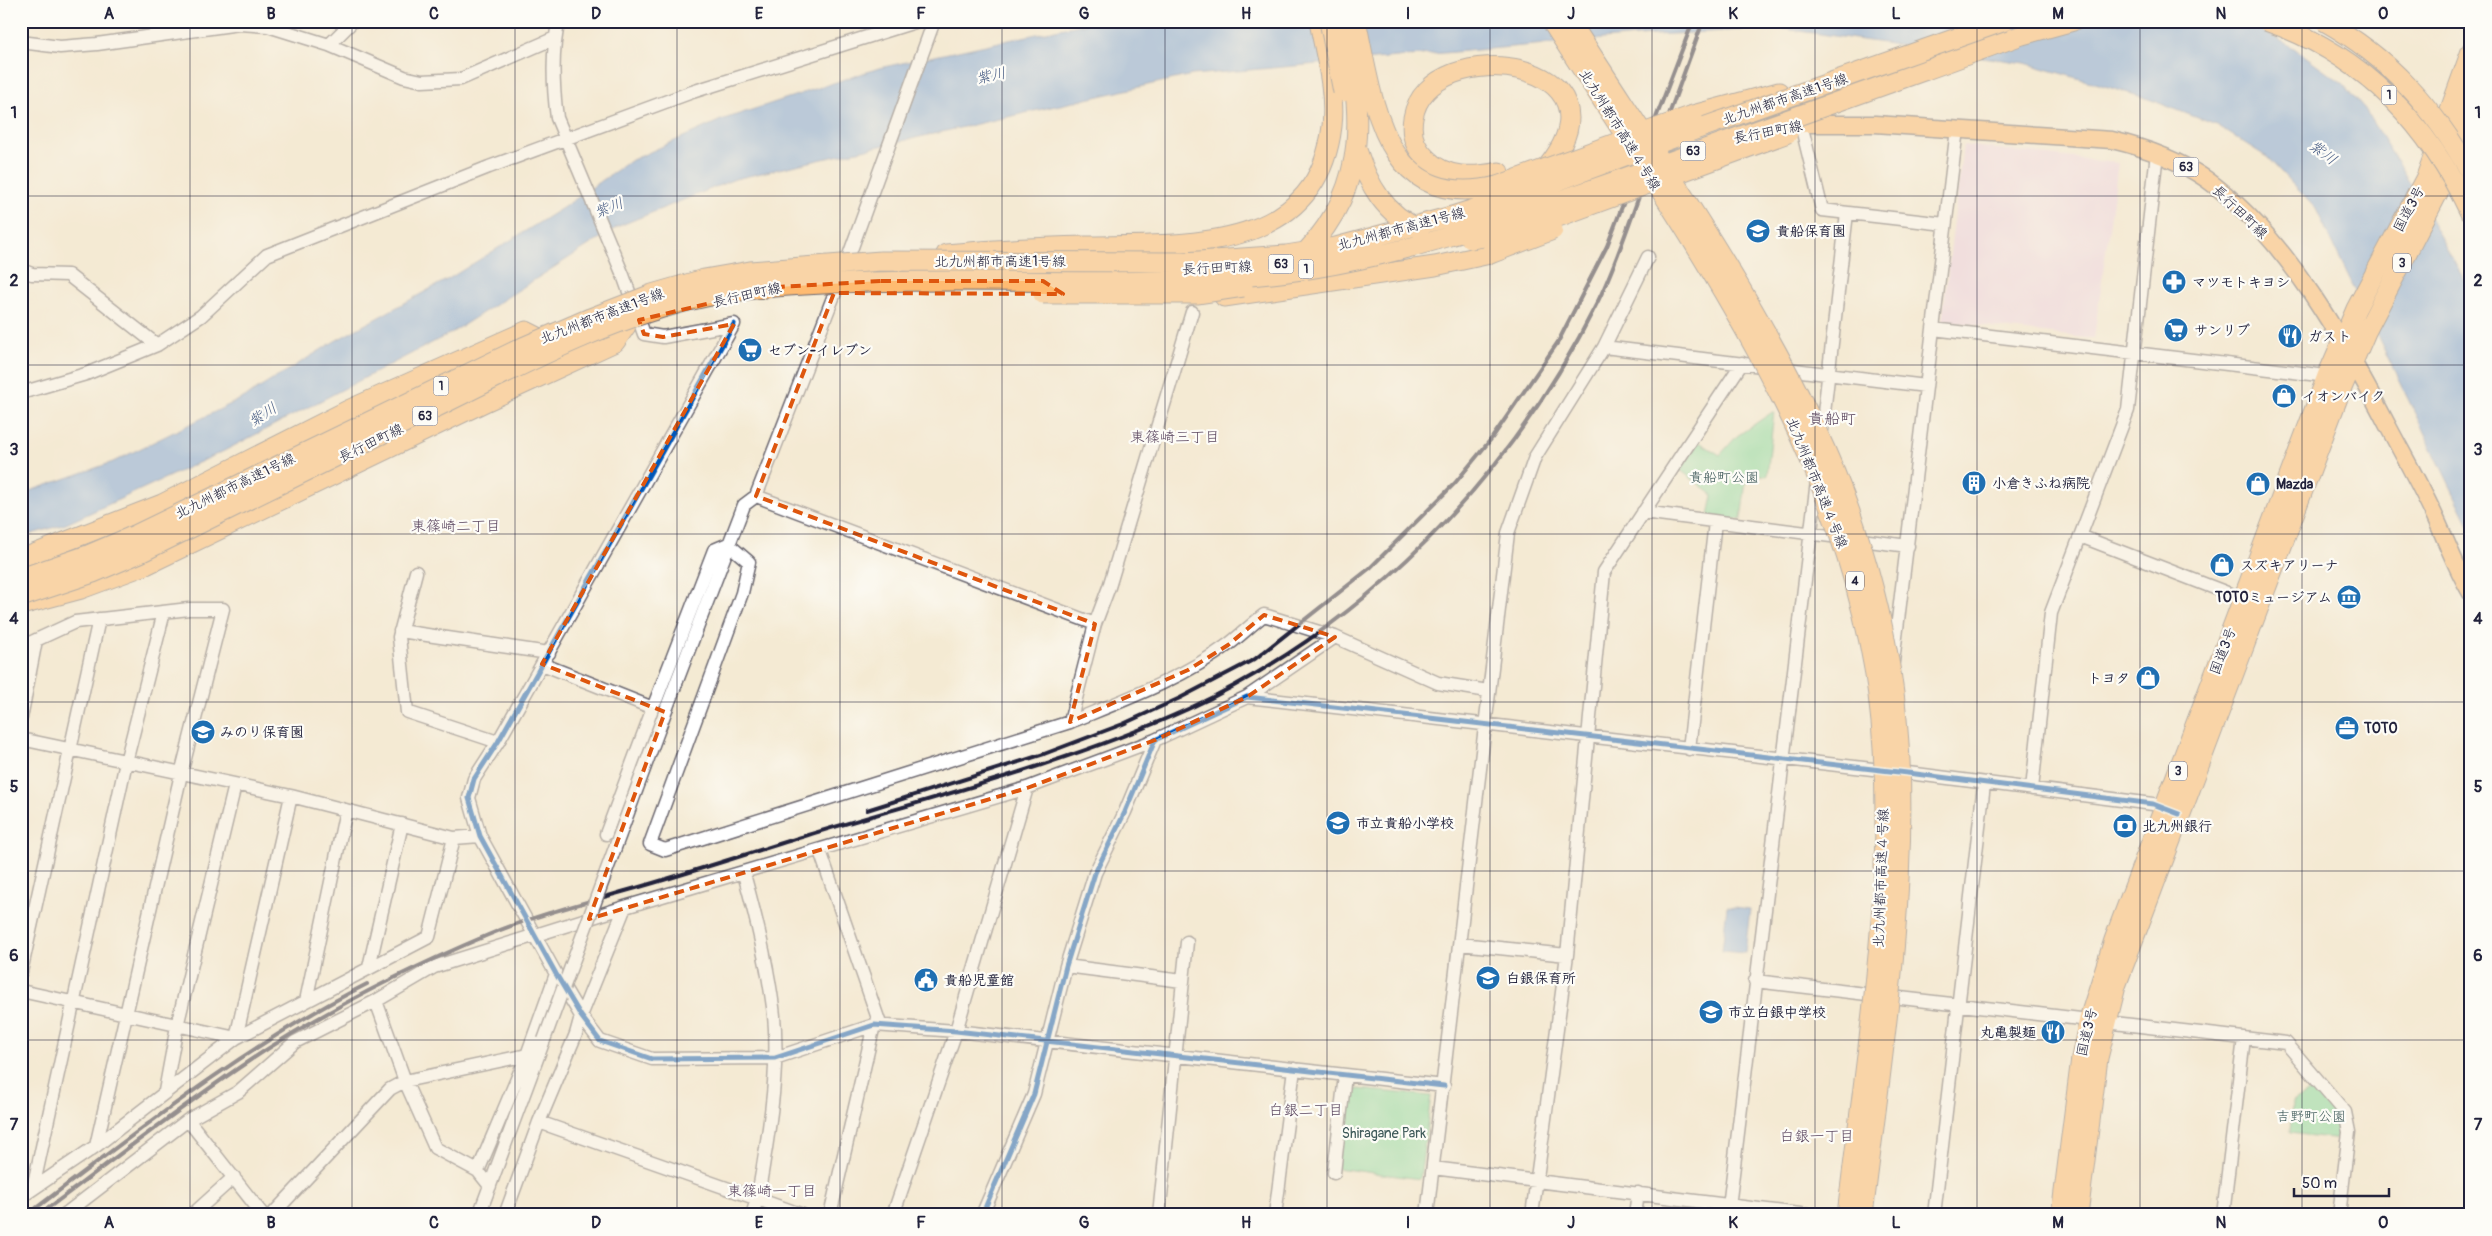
<svg xmlns="http://www.w3.org/2000/svg" width="2492" height="1236" font-family="Pangolin,'Klee One',sans-serif">
  <style>
    .built { fill: #edd1e9 }
    .green { fill: #82dca2; stroke: #527f6e }
    .water { fill: #74a3dd; stroke: #4b628c }
    .lines { fill: none; stroke-linecap: round; stroke-linejoin: round }
    .minor-casing { stroke: #6c6870; stroke-width: 15 }
    .major-casing { stroke: #6c6870; stroke-width: 19 }
    .highway-casing { stroke: #6c6870; stroke-width: 21 }
    .minor { stroke: #fff; stroke-width: 12 }
    .major { stroke: #ffbb71; stroke-width: 16 }
    .highway { stroke: #ffbb71; stroke-width: 19 }
    .rail { stroke: #22223b; stroke-width: 4 }
    .minor-bridge-casing { stroke: #6c6870; stroke-width: 15; stroke-linecap: butt }
    .highway-bridge-casing { stroke: #6c6870; stroke-width: 21; stroke-linecap: butt }
    .minor-bridge { stroke: #fff; stroke-width: 12 }
    .highway-bridge { stroke: #ffbb71; stroke-width: 19 }
    .cycleway-casing { stroke: #fdfcf7; stroke-width: 8 }
    .cycleway { stroke: #0057b8; stroke-width: 5 }
    .marked { fill: none; stroke: #de560e; stroke-width: 4; stroke-dasharray: 10 6; stroke-linejoin: round }
    .grid { fill: none; stroke: #22223b; stroke-width: 1; stroke-opacity: 0.55 }
    .labels { text-anchor: middle; dominant-baseline: central; stroke-width: 4.5; stroke-linejoin: round; paint-order: stroke }
    .shield { fill: #fdfcf7; stroke: #646373; stroke-width: 1 }
    .shield-label { font-size: 12px; font-weight: bold; fill: #22223b }
    .street-label { font-size: 14px; fill: #22223b; stroke: #fdfcf7 }
    .poi-label { font-size: 14px; font-weight: bold; fill: #22223b; stroke: #fdfcf7; text-anchor: start }
    .park-label { font-size: 14px; fill: #3f5a5a; stroke: #fdfcf7 }
    .water-label { font-size: 15px; font-style: italic; fill: #475c84; stroke: #fdfcf7 }
    .neighbourhood-label { font-size: 15px; fill: #604c64; stroke: #fdfcf7 }
    .quarter-label { font-size: 16px; fill: #604c64; stroke: #fdfcf7 }
    .neatline { fill: none; stroke: #22223b; stroke-width: 2 }
    .grid-label { font-size: 16px; text-anchor: middle; font-weight: bold; fill: #22223b }
  </style>
  <rect width="100%" height="100%" fill="#fdfcf7"/>
  <filter id="ink" filterUnits="userSpaceOnUse"><feTurbulence type="fractalNoise" baseFrequency=".02" numOctaves="2"/><feDisplacementMap in="SourceGraphic" scale="10" xChannelSelector="R" yChannelSelector="G"/><feConvolveMatrix kernelMatrix="1 2 1 2 8 2 1 2 1" color-interpolation-filters="sRGB"/></filter>
  <filter id="wash" filterUnits="userSpaceOnUse"><feTurbulence type="fractalNoise" baseFrequency=".0096" numOctaves="4" result="noise"/><feDisplacementMap in="SourceGraphic" scale="20" xChannelSelector="R" yChannelSelector="G"/><feGaussianBlur stdDeviation="1.12" result="paint"/><feColorMatrix in="noise" values="0 0 0 0 0 0 0 0 0 0 0 0 0 0 0 0 0 1.4 0 .05"/><feComposite in="paint" operator="in"/></filter>
  <g filter="url(#wash)">
    <rect width="100%" height="100%" fill="#f4ead3"/>
    <!-- built -->
    <path class="built" d="M1963 145 2118 163 2094 339 1942 321Z"/>
    <!-- green -->
    <path class="green" d="M1774 411 1767 476 1747 473 1741 520 1709 517 1713 495 1679 469 1699 442 1720 455 1737 436Z
      M1347 1088 1431 1096 1420 1179 1336 1168Z
      M2314 1088 2340 1122V1139L2290 1133 2292 1102Z"/>
    <!-- water -->
    <path class="water" d="M1097 21H2244L2294 48 2344 84 2363 107 2404 173 2471 292V529L2316 209 2267 157 2216 125 2146 98 2025 63 1778 28 1637 36 1192 75 735 179 619 226 451 333 224 451 66 524 21 537V494L113 462 245 397 335 341 450 278 564 207 630 161 721 120 879 68Z
      M1727 906 1750 909 1745 953 1722 951Z"/>
  </g>
  <g filter="url(#ink)">
    <g class="lines">
      <defs>
        <path id="minor" d="M559 21C551 51 553 87 557 118L623 275 644 334 663 337 734 324
          M21 42 60 47 97 44 239 24 268 26 329 45 404 77 422 81 461 79 555 38
          M329 45 353 21
          M1801 124 1822 210 1945 224
          M21 270 32 274 68 275 157 345
          M734 324 498 742 474 779 469 798 480 836 556 974 581 1016 600 1041 652 1059 775 1058 874 1025 956 1031 1444 1086
          M1933 329 2327 376
          M1604 347 1926 386
          M21 393 86 374 157 345 201 316 267 255 489 167 692 92 918 21
          M1821 439 1847 213
          M756 496 1095 624 1070 722
          M1643 512 1908 546
          M2080 536 2243 599
          M416 572 399 637 407 712 498 742
          M1095 624 1109 587 1192 312
          M400 631 549 653
          M21 647 75 622 189 609H223L181 774 96 1146
          M1893 662 1957 129
          M542 664 653 708 714 550 728 544 749 562 742 593 650 844 665 850 1070 722C1124 700 1182 679 1229 644 1241 635 1252 624 1264 615L1335 637 1438 683 1488 691
          M1247 697 1335 637
          M667 707 744 505 756 496 843 272 934 21
          M21 718 36 640
          M21 739 291 796 454 838 480 836
          M1689 749 1715 522
          M2032 789 2051 613 2128 410 2157 153
          M606 834 653 708
          M820 851 880 1024
          M744 874C756 917 767 962 773 1007 779 1053 773 1103 766 1148 762 1170 760 1193 752 1215
          M1460 944 1567 955
          M1066 966 1182 981
          M369 967 402 824
          M21 972 99 619
          M1755 981 2286 1043 2345 1112 2349 1132 2339 1215
          M21 991 236 1038
          M306 1001 346 810
          M376 1001 405 1081 435 1148 478 1171 490 1186
          M236 1038 291 796
          M165 1091 177 1026 235 785
          M188 1120 263 1215
          M539 1122 803 1215
          M1433 1168 1808 1215
          M478 1171 527 1055 556 974
          M1334 1173 1345 1075
          M33 1188 126 762 164 612
          M21 1197 96 1146 236 1038 429 937 454 838
          M64 1215 188 1120 238 1092 295 1042 376 1001 434 967 625 907 1027 788 1155 740
          M192 1215 234 1177
          M272 1215 390 1089 405 1081 527 1055
          M479 1215 544 1040
          M505 1215 539 1122 576 1034 581 1016 625 907
          M830 1215 874 1025
          M893 1215 956 1031 1027 788
          M982 1215 1034 1094 1066 966 1095 873 1125 812 1155 740 1247 697 1916 774 2153 804 2170 810
          M1159 1215 1187 942
          M1275 1215 1294 1069
          M1427 1215 1508 533 1535 457 1604 347 1648 257
          M1532 1215 1567 955 1604 572 1742 363
          M1635 1215 1638 1193
          M1728 1215 1817 481
          M1934 1215 1984 784
          M2223 1215 2244 1038"/>
        <path id="major" d="M1780 128 1801 124H1875L2112 140C2146 148 2177 159 2206 179 2287 237 2345 343 2390 430 2406 460 2423 490 2437 521 2448 545 2457 570 2471 593
          M842 272H930
          M987 272 1138 271"/>
        <path id="highway" d="M1926 70 2022 35 2073 21
          M1693 115 1779 92
          M1499 172C1474 177 1446 179 1427 159 1415 148 1410 135 1413 118 1428 30 1643 59 1542 173
          M946 254C993 249 1039 247 1086 246 1184 244 1317 255 1332 126 1336 91 1325 55 1319 21
          M1224 297 1435 266 1490 254
          M21 559 162 504 348 410 526 331 538 337
          M21 605 81 589 146 565 485 402 615 342 626 326
          M2061 1215 2081 1058 2089 1019 2114 940 2327 376 2356 309 2426 177 2471 51
          M2078 1215 2098 1058 2116 986 2339 395 2366 332 2438 193 2471 104"/>
      </defs>
      <!-- minor casing -->
      <use href="#minor" class="minor-casing"/>
      <!-- major casing -->
      <use href="#major" class="major-casing"/>
      <!-- highway casing -->
      <use href="#highway" class="highway-casing"/>
      <!-- minor -->
      <use href="#minor" class="minor"/>
      <!-- major -->
      <use href="#major" class="major"/>
      <!-- highway -->
      <use href="#highway" class="highway"/>
      <!-- rail -->
      <path class="rail" d="M867 810 1044 754 1123 724 1180 698 1255 659 1370 568 1455 483 1492 438 1558 342 1607 246 1693 21
        M27 1215C137 1132 244 1046 367 984
        M39 1215C109 1163 177 1109 249 1061 324 1011 405 970 488 935 538 914 591 901 643 886 698 870 753 852 808 835 934 797 1069 763 1188 709 1365 627 1510 478 1596 305 1614 270 1626 231 1640 194 1661 137 1682 79 1703 21"/>
      <defs>
        <path id="minor-bridge" d="M544 1040 667 707"/>
        <path id="highway-bridge" d="M1329 21 1343 92
          M1551 21C1688 237 1857 460 1881 722 1896 887 1866 1052 1847 1215
          M1570 21C1655 154 1748 285 1815 427 1864 530 1895 648 1900 761 1906 913 1881 1064 1863 1215
          M2266 21C2363 54 2428 123 2471 215
          M2324 21C2390 58 2433 107 2471 173
          M1357 25C1374 106 1385 212 1497 186L1693 115
          M1357 150C1368 184 1385 215 1420 229
          M1471 239 1496 235 1539 224 1788 133
          M1304 254C1372 181 1361 112 1344 21
          M1490 254 1553 230
          M1043 294H1197L1243 287
          M21 578 88 555 135 535 523 347 590 318 652 294 704 279 750 271 881 261 1184 262 1286 255 1336 247 1452 216 1525 193 1692 131 2005 21
          M21 597 93 573 140 553C242 503 343 453 445 403 528 362 614 316 706 297 752 287 800 285 846 283 990 276 1136 290 1280 273 1397 259 1513 217 1624 178 1725 142 1825 106 1926 70"/>
      </defs>
      <!-- minor-bridge casing -->
      <use href="#minor-bridge" class="minor-bridge-casing"/>
      <!-- highway-bridge casing -->
      <use href="#highway-bridge" class="highway-bridge-casing"/>
      <!-- minor-bridge -->
      <use href="#minor-bridge" class="minor-bridge"/>
      <!-- highway-bridge -->
      <use href="#highway-bridge" class="highway-bridge"/>
      <defs>
        <path id="cycleway" d="M734 324 498 742 474 779 469 798 480 836 556 974 581 1016 600 1041 652 1059 775 1058 874 1025 956 1031 1444 1086
          M982 1215 1034 1094 1066 966 1095 873 1125 812 1155 740 1247 697 1916 774 2153 804 2179 814"/>
      </defs>
      <!-- cycleway casing -->
      <use href="#cycleway" class="cycleway-casing"/>
      <!-- cycleway -->
      <use href="#cycleway" class="cycleway"/>
    </g>
  </g>
  <!-- marked area -->
  <path d="M0 0H2492V1236H0ZM881 281H1043L1063 294 834 293 756 496 1095 624 1070 722 1188 670 1228 645 1264 615 1335 637 1247 697 1155 740 1027 788 589 919 665 712 542 664 734 324 663 337 644 334 639 320 778 287Z" fill="#f4ead3" fill-opacity=".55" fill-rule="evenodd"/>
  <path class="marked" d="M881 281H1043L1063 294 834 293 756 496 1095 624 1070 722 1188 670 1228 645 1264 615 1335 637 1247 697 1155 740 1027 788 589 919 665 712 542 664 734 324 663 337 644 334 639 320 778 287Z"/>
  <!-- grid -->
  <path class="grid" d="M190 21V1215M352 21V1215M515 21V1215M677 21V1215M840 21V1215M1002 21V1215M1165 21V1215M1327 21V1215M1490 21V1215M1652 21V1215M1815 21V1215M1977 21V1215M2140 21V1215M2302 21V1215M21 196H2471M21 365H2471M21 534H2471M21 702H2471M21 871H2471M21 1040H2471"/>
  <!-- icons -->
  <defs>
    <symbol id="school-disc" viewBox="-11 -11 22 22"><circle r="9.5" fill="#1f6fb2" stroke="#fdfcf7"/><path d="M0-5L7-2L0 1L-7-2ZM-4 1L0 2.5L4 1V4Q0 6-4 4Z" fill="#fff"/></symbol>
    <symbol id="pharmacy-disc" viewBox="-11 -11 22 22"><circle r="9.5" fill="#1f6fb2" stroke="#fdfcf7"/><path d="M-2-6h4v4h4v4h-4v4h-4v-4h-4v-4h4Z" fill="#fff"/></symbol>
    <symbol id="supermarket-disc" viewBox="-11 -11 22 22"><circle r="9.5" fill="#1f6fb2" stroke="#fdfcf7"/><path d="M-6-5.5h2.5l.6 2H6L4.5 2H-2.5L-4.4-4H-6ZM-1.5 3.2a1.3 1.3 0 1 0 .1 0ZM3 3.2a1.3 1.3 0 1 0 .1 0Z" fill="#fff"/></symbol>
    <symbol id="restaurant-disc" viewBox="-11 -11 22 22"><circle r="9.5" fill="#1f6fb2" stroke="#fdfcf7"/><path d="M-5-6h1v4h1v-4h1v4h1v-4h1v5L-1.5 .5V6h-2V.5L-5-1ZM5-6V6H3V1.5H1.5Q1.5-4 5-6Z" fill="#fff"/></symbol>
    <symbol id="shop-disc" viewBox="-11 -11 22 22"><circle r="9.5" fill="#1f6fb2" stroke="#fdfcf7"/><path d="M-5-2.5h2.3a2.7 3.5 0 0 1 5.4 0H5L5.5 6h-11ZM-1.5-2.5h3a1.5 2.3 0 0 0-3 0Z" fill="#fff"/></symbol>
    <symbol id="building-disc" viewBox="-11 -11 22 22"><circle r="9.5" fill="#1f6fb2" stroke="#fdfcf7"/><path d="M-4-6H4V6H1V3H-1V6H-4ZM-2.5-4.3h1.7v1.8h-1.7ZM.8-4.3h1.7v1.8H.8ZM-2.5-1h1.7V.8h-1.7ZM.8-1h1.7V.8H.8Z" fill="#fff"/></symbol>
    <symbol id="museum-disc" viewBox="-11 -11 22 22"><circle r="9.5" fill="#1f6fb2" stroke="#fdfcf7"/><path d="M0-6L6-3V-2H-6V-3ZM-5-1h2V3h-2ZM-1-1h2V3h-2ZM3-1h2V3H3ZM-6 4H6V6H-6Z" fill="#fff"/></symbol>
    <symbol id="office-disc" viewBox="-11 -11 22 22"><circle r="9.5" fill="#1f6fb2" stroke="#fdfcf7"/><path d="M-6-3h4V-5.5h4V-3h4V5H-6ZM-1-4.5V-3h2v-1.5ZM-6 0V1H6V0Z" fill="#fff"/></symbol>
    <symbol id="bank-disc" viewBox="-11 -11 22 22"><circle r="9.5" fill="#1f6fb2" stroke="#fdfcf7"/><path d="M-6-4H6V4H-6ZM0-2.3a2.3 2.3 0 1 0 0 4.6a2.3 2.3 0 1 0 0-4.6Z" fill="#fff"/></symbol>
    <symbol id="civic-disc" viewBox="-11 -11 22 22"><circle r="9.5" fill="#1f6fb2" stroke="#fdfcf7"/><path d="M-.6-6.5H3V-4.5H.6V-3L4-1V1h2V6H-6V1h2V-1L-.6-3ZM-1.2 2.5V6h2.4V2.5Z" fill="#fff"/></symbol>
  </defs>
  <g fill-rule="evenodd">
    <use href="#school-disc" x="1744" y="217" width="28" height="28"/>
    <use href="#pharmacy-disc" x="2160" y="268" width="28" height="28"/>
    <use href="#supermarket-disc" x="2162" y="316" width="28" height="28"/>
    <use href="#restaurant-disc" x="2276" y="322" width="28" height="28"/>
    <use href="#supermarket-disc" x="736" y="336" width="28" height="28"/>
    <use href="#shop-disc" x="2270" y="382" width="28" height="28"/>
    <use href="#building-disc" x="1960" y="469" width="28" height="28"/>
    <use href="#shop-disc" x="2244" y="470" width="28" height="28"/>
    <use href="#shop-disc" x="2208" y="551" width="28" height="28"/>
    <use href="#museum-disc" x="2335" y="583" width="28" height="28"/>
    <use href="#shop-disc" x="2134" y="664" width="28" height="28"/>
    <use href="#office-disc" x="2333" y="714" width="28" height="28"/>
    <use href="#school-disc" x="189" y="718" width="28" height="28"/>
    <use href="#school-disc" x="1324" y="809" width="28" height="28"/>
    <use href="#bank-disc" x="2111" y="812" width="28" height="28"/>
    <use href="#school-disc" x="1474" y="964" width="28" height="28"/>
    <use href="#civic-disc" x="912" y="966" width="28" height="28"/>
    <use href="#school-disc" x="1697" y="998" width="28" height="28"/>
    <use href="#restaurant-disc" x="2039" y="1018" width="28" height="28"/>
  </g>
  <g class="labels">
    <!-- shield labels -->
    <g class="shield">
      <rect x="2381.5" y="85.5" width="15" height="19" rx="4"/>
      <rect x="1680.5" y="141.5" width="25" height="19" rx="4"/>
      <rect x="2173.5" y="157.5" width="25" height="19" rx="4"/>
      <rect x="2393" y="253.5" width="18" height="19" rx="4"/>
      <rect x="1268.5" y="254.5" width="25" height="19" rx="4"/>
      <rect x="1298.5" y="259.5" width="15" height="19" rx="4"/>
      <rect x="433.5" y="376.5" width="15" height="19" rx="4"/>
      <rect x="412.5" y="406.5" width="25" height="19" rx="4"/>
      <rect x="1846" y="571.5" width="18" height="19" rx="4"/>
      <rect x="2169" y="761.5" width="18" height="19" rx="4"/>
    </g>
    <g class="shield-label">
      <text x="2389" y="95">1</text>
      <text x="1693" y="151">63</text>
      <text x="2186" y="167">63</text>
      <text x="2402" y="263">3</text>
      <text x="1281" y="264">63</text>
      <text x="1306" y="269">1</text>
      <text x="441" y="386">1</text>
      <text x="425" y="416">63</text>
      <text x="1855" y="581">4</text>
      <text x="2178" y="771">3</text>
    </g>
    <!-- street labels -->
    <g class="street-label">
      <text transform="translate(1785 99) rotate(-19)">北九州都市高速1号線</text>
      <text transform="translate(1620 130) rotate(58)">北九州都市高速４号線</text>
      <text transform="translate(1768 132) rotate(-11)">長行田町線</text>
      <text transform="translate(2409 209) rotate(-62)">国道3号</text>
      <text transform="translate(2240 212) rotate(44)">長行田町線</text>
      <text transform="translate(1401 229) rotate(-15)">北九州都市高速1号線</text>
      <text x="1000" y="261">北九州都市高速1号線</text>
      <text transform="translate(1217 268) rotate(-3)">長行田町線</text>
      <text transform="translate(747 295) rotate(-13)">長行田町線</text>
      <text transform="translate(602 316) rotate(-21)">北九州都市高速1号線</text>
      <text transform="translate(371 443) rotate(-26)">長行田町線</text>
      <text transform="translate(1817 483) rotate(68)">北九州都市高速４号線</text>
      <text transform="translate(235 486) rotate(-26)">北九州都市高速1号線</text>
      <text transform="translate(2223 651) rotate(-69)">国道3号</text>
      <text transform="translate(1881 878) rotate(-88)">北九州都市高速４号線</text>
      <text transform="translate(2087 1032) rotate(-77)">国道3号</text>
    </g>
    <!-- poi labels -->
    <g class="poi-label">
      <text x="1776" y="231">貴船保育園</text>
      <text x="2192" y="282">マツモトキヨシ</text>
      <text x="2194" y="330">サンリブ</text>
      <text x="2308" y="336">ガスト</text>
      <text x="768" y="350">セブン-イレブン</text>
      <text x="2302" y="396">イオンバイク</text>
      <text x="1992" y="483">小倉きふね病院</text>
      <text x="2276" y="484">Mazda</text>
      <text x="2240" y="565">スズキアリーナ</text>
      <text x="2332" y="597" text-anchor="end">TOTOミュージアム</text>
      <text x="2130" y="678" text-anchor="end">トヨタ</text>
      <text x="2364" y="728">TOTO</text>
      <text x="220" y="732">みのり保育園</text>
      <text x="1356" y="823">市立貴船小学校</text>
      <text x="2142" y="826">北九州銀行</text>
      <text x="1506" y="978">白銀保育所</text>
      <text x="944" y="980">貴船児童館</text>
      <text x="1728" y="1012">市立白銀中学校</text>
      <text x="2036" y="1032" text-anchor="end">丸亀製麺</text>
    </g>
    <!-- park labels -->
    <g class="park-label">
      <text x="1724" y="477">貴船町公園</text>
      <text x="2311" y="1116">吉野町公園</text>
      <text x="1384" y="1133">Shiragane Park</text>
    </g>
    <!-- water labels -->
    <g class="water-label">
      <text transform="translate(991 76) rotate(-12)">紫川</text>
      <text transform="translate(2323 153) rotate(37)">紫川</text>
      <text transform="translate(609 208) rotate(-22)">紫川</text>
      <text transform="translate(263 415) rotate(-33)">紫川</text>
    </g>
    <!-- neighbourhood labels -->
    <g class="neighbourhood-label">
      <text x="1175" y="437">東篠崎三丁目</text>
      <text x="456" y="526">東篠崎二丁目</text>
      <text x="1306" y="1110">白銀二丁目</text>
      <text x="1817" y="1136">白銀一丁目</text>
      <text x="772" y="1191">東篠崎一丁目</text>
    </g>
    <!-- quarter labels -->
    <g class="quarter-label">
      <text x="1832" y="419">貴船町</text>
    </g>
  </g>
  <!-- margin -->
  <rect width="2492" height="1236" fill="none" stroke="#fdfcf7" stroke-width="55"/>
  <!-- scale -->
  <path d="M2294 1188v8h95v-8" fill="none" stroke="#22223b" stroke-width="2.5"/>
  <text x="2302" y="1188" font-size="15" fill="#22223b" stroke="#fdfcf7" stroke-width="4" paint-order="stroke">50 m</text>
  <rect x="28" y="28" width="2436" height="1180" class="neatline"/>
  <g class="grid-label">
    <text x="109" y="19">A</text>
    <text x="271" y="19">B</text>
    <text x="434" y="19">C</text>
    <text x="596" y="19">D</text>
    <text x="759" y="19">E</text>
    <text x="921" y="19">F</text>
    <text x="1084" y="19">G</text>
    <text x="1246" y="19">H</text>
    <text x="1408" y="19">I</text>
    <text x="1571" y="19">J</text>
    <text x="1733" y="19">K</text>
    <text x="1896" y="19">L</text>
    <text x="2058" y="19">M</text>
    <text x="2221" y="19">N</text>
    <text x="2383" y="19">O</text>
    <text x="14" y="118">1</text>
    <text x="2478" y="118">1</text>
    <text x="14" y="286">2</text>
    <text x="2478" y="286">2</text>
    <text x="14" y="455">3</text>
    <text x="2478" y="455">3</text>
    <text x="14" y="624">4</text>
    <text x="2478" y="624">4</text>
    <text x="14" y="792">5</text>
    <text x="2478" y="792">5</text>
    <text x="14" y="961">6</text>
    <text x="2478" y="961">6</text>
    <text x="14" y="1130">7</text>
    <text x="2478" y="1130">7</text>
    <text x="109" y="1228">A</text>
    <text x="271" y="1228">B</text>
    <text x="434" y="1228">C</text>
    <text x="596" y="1228">D</text>
    <text x="759" y="1228">E</text>
    <text x="921" y="1228">F</text>
    <text x="1084" y="1228">G</text>
    <text x="1246" y="1228">H</text>
    <text x="1408" y="1228">I</text>
    <text x="1571" y="1228">J</text>
    <text x="1733" y="1228">K</text>
    <text x="1896" y="1228">L</text>
    <text x="2058" y="1228">M</text>
    <text x="2221" y="1228">N</text>
    <text x="2383" y="1228">O</text>
  </g>
</svg>
